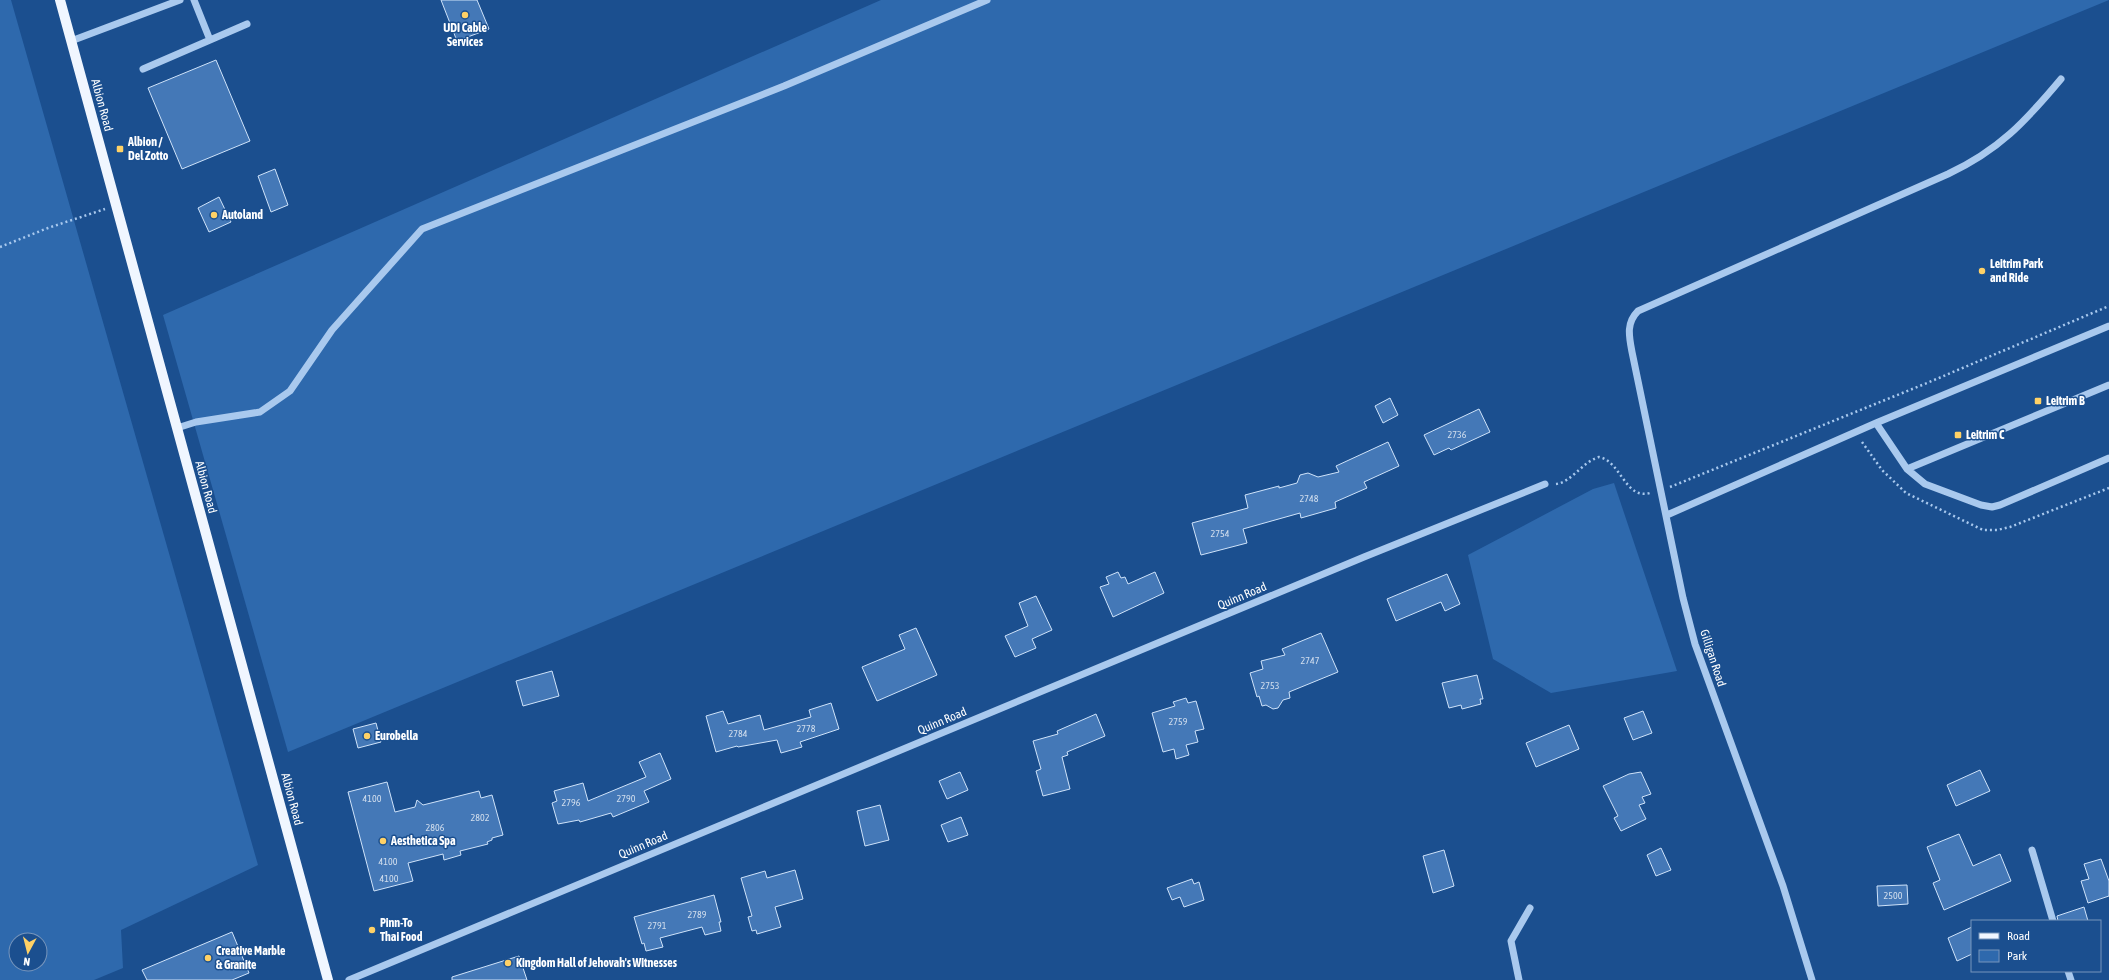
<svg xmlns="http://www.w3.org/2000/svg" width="2109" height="980" font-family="'Asap Condensed',sans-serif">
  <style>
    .green { fill: #2e69ad; fill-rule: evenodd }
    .building { fill: #4478b7; stroke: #cfe3fa }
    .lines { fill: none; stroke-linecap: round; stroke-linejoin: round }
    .path { stroke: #a9c9ee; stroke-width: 2.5; stroke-dasharray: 2 3; stroke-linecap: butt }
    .minor { stroke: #a9c9ee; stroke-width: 7 }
    .major { stroke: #f0f6ff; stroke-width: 10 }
    .poi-dot { fill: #ffd166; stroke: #1b4f8f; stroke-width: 1.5 }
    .labels { text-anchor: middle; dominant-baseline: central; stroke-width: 3; stroke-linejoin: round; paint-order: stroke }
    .number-label { font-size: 10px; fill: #d0dded }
    .poi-label { font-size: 12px; font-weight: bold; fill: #fff; stroke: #1b4f8f; text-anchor: start }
    .street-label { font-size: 12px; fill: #fff; stroke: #1b4f8f }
  </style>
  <rect width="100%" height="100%" fill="#1b4f8f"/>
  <!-- green -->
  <path class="green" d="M0 0H11L258 865 121 930 123 968 94 980H0ZM16 940H40V964H16Z
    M881 0H2109L288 752 163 315Z
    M1614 483 1677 671 1551 693 1493 659 1468 555 1593 489Z"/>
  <!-- building -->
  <path class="building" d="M441 0H477L489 29 457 41Z
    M216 60 250 141 182 169 148 88Z
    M275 169 288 205 271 212 258 176Z
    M219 197 231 222 209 232 198 208Z
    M1390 398 1398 415 1383 423 1375 406Z
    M1479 409 1490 432 1451 450 1449 448 1434 455 1424 435Z
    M1388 442 1399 466 1364 482 1367 488 1335 502 1336 508 1301 518 1300 513 1243 529 1247 543 1201 555 1192 523 1248 508 1245 495 1279 486V488L1297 483 1300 475 1308 473 1318 477 1339 472 1336 466Z
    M1118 572 1121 578 1125 577 1128 584 1155 572 1164 593 1113 617 1100 587 1109 584 1106 577Z
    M1447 574 1460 604 1445 611 1441 602 1396 621 1387 599Z
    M1036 596 1052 630 1032 639 1036 648 1015 657 1005 636 1028 626 1019 603Z
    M916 628 937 675 877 701 862 667 905 649 899 635Z
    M1321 633 1338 672 1289 692 1290 698 1283 700 1278 708 1273 709 1266 705 1262 706 1259 696 1257 697 1250 673 1263 669 1261 661 1285 655 1282 649Z
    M552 671 559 696 523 706 516 681Z
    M1477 675 1483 699H1480L1481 704 1462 709 1461 705 1449 708 1442 683Z
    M1186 698 1188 703 1196 701 1204 729 1195 731 1198 742 1186 745 1189 755 1176 759 1174 749 1163 752 1152 713 1175 706 1173 702Z
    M831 703 839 729 800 742 802 747 781 753 777 740 738 747 737 746 716 752 706 716 723 711 728 724 760 715 764 730 811 717 809 710Z
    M1643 711 1652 733 1633 740 1624 718Z
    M1096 714 1105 736 1067 752 1068 755 1062 757 1070 789 1043 796 1036 771 1041 769 1033 741 1058 734 1057 731Z
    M376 723 381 742 358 748 353 729Z
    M1569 725 1579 749 1536 767 1526 743Z
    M660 753 671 779 644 791 649 802 613 817 611 813 580 822 579 820 558 824 552 803 557 801 554 791 583 783 588 801 646 777 639 762Z
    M1980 770 1990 791 1956 806 1947 785Z
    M960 772 968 790 947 799 939 781Z
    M1641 772 1651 794 1642 797 1645 803 1639 805 1646 819 1621 831 1614 818 1618 816 1603 786 1629 774Z
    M387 782 395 812 415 807 417 800 423 805 479 791 481 798 492 795 503 835 492 838V840L487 842 488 844 460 851 461 855 444 860 443 854 408 863 413 881 374 891 348 792Z
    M880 805 889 840 865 846 857 811Z
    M961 817 968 835 948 842 941 825Z
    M1959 834 1973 866 2000 854 2011 881 1944 910 1933 883 1940 880 1927 847Z
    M1661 848 1671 870 1656 876 1647 855Z
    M1444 850 1454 886 1433 893 1423 856Z
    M2101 859 2109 881V896L2088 903 2081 881 2089 879 2084 864Z
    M795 870 803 899 775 907 781 927 757 934 756 930 752 931 748 917 752 916 741 878 765 871 767 878Z
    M1192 879 1194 884 1199 882 1204 900 1184 907 1180 897 1172 900 1167 888Z
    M1907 885 1908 904 1878 906 1877 886Z
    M714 895 721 922H719L721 931 705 935 702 927 660 938 663 947 646 951 644 943 642 944 634 917Z
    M2084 907 2088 921H2058L2057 916Z
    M1972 927V954L1957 961 1948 938Z
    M232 932 249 973 232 980H147L142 970Z
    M519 956 527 980H452V977Z"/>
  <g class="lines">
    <!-- path -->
    <path class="path" d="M0 247 48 228 105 209
      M1862 442 1882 470 1906 493 1983 530H1997L2010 527 2109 488
      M1556 484C1572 482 1582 462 1599 457 1621 461 1625 500 1650 493
      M1670 487 1927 383 2109 306"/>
    <!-- minor -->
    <path class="minor" d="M194 0 210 40
      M71 41 180 0
      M143 69 247 24
      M1876 423 1907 469 1925 484 1981 505 1992 507 2000 505 2109 458
      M177 428 196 422 260 412 290 391 332 330 422 229 784 86 987 0
      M1907 469 2109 385
      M1667 515 1876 423 2109 326
      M2032 850 2053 921
      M2068 971 2071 980
      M349 980 1364 557 1545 484
      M1519 980 1511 941 1530 908
      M1812 980 1783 886 1695 644 1683 598 1632 352C1629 336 1626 323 1638 311L1948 174C1999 150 2025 122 2061 79"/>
    <!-- major -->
    <path class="major" d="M60 0 328 980"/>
  </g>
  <!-- markers -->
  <g class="poi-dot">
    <circle cx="465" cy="15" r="4"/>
    <rect x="116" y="145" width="8" height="8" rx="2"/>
    <circle cx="214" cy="215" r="4"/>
    <circle cx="1982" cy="271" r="4"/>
    <rect x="2034" y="397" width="8" height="8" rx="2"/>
    <rect x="1954" y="431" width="8" height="8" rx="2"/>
    <circle cx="367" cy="736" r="4"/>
    <circle cx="383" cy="841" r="4"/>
    <circle cx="372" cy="930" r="4"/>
    <circle cx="208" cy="958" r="4"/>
    <circle cx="508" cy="963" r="4"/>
  </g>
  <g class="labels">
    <!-- number labels -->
    <g class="number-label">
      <text x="1457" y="434">2736</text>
      <text x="1309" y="498">2748</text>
      <text x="1220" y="533">2754</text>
      <text x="1310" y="660">2747</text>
      <text x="1270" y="685">2753</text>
      <text x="1178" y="721">2759</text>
      <text x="806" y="728">2778</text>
      <text x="738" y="733">2784</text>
      <text x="372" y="798">4100</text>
      <text x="626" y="798">2790</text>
      <text x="571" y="802">2796</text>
      <text x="480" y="817">2802</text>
      <text x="435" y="827">2806</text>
      <text x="388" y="861">4100</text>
      <text x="389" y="878">4100</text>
      <text x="1893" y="895">2500</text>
      <text x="697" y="914">2789</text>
      <text x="657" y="925">2791</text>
    </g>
    <!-- poi labels -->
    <g class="poi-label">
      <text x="465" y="28" text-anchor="middle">UDI Cable<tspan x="465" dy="14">Services</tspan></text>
      <text x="128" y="142">Albion /<tspan x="128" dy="14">Del Zotto</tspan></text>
      <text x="222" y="215">Autoland</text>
      <text x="1990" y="264">Leitrim Park<tspan x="1990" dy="14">and Ride</tspan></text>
      <text x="2046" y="401">Leitrim B</text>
      <text x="1966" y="435">Leitrim C</text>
      <text x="375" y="736">Eurobella</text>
      <text x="391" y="841">Aesthetica Spa</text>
      <text x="380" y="923">Pinn-To<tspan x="380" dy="14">Thai Food</tspan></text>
      <text x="216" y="951">Creative Marble<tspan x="216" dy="14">&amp; Granite</tspan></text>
      <text x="516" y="963">Kingdom Hall of Jehovah's Witnesses</text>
    </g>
    <!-- street labels -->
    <g class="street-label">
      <text transform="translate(102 105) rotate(75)">Albion Road</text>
      <text transform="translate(206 487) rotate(75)">Albion Road</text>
      <text transform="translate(1242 596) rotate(-23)">Quinn Road</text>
      <text transform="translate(1713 658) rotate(72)">Gilligan Road</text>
      <text transform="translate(942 721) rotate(-23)">Quinn Road</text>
      <text transform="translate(292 799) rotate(75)">Albion Road</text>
      <text transform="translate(643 845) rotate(-23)">Quinn Road</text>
    </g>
  </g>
  <!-- legend -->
  <rect x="1971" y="920" width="130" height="52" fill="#1b4f8f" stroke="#7695bc"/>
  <rect x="1979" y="933" width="20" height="6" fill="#f0f6ff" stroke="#7695bc"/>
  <text x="2007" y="940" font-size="12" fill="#ffffff">Road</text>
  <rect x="1979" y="950" width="20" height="12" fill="#2e69ad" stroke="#7695bc"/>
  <text x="2007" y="960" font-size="12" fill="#ffffff">Park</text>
  <!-- north arrow -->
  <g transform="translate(28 952) rotate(187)"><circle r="19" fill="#1b4f8f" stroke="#7695bc"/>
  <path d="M0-3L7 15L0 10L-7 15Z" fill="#ffd166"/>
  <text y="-6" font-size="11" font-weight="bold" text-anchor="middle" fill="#ffffff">N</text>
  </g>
</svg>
